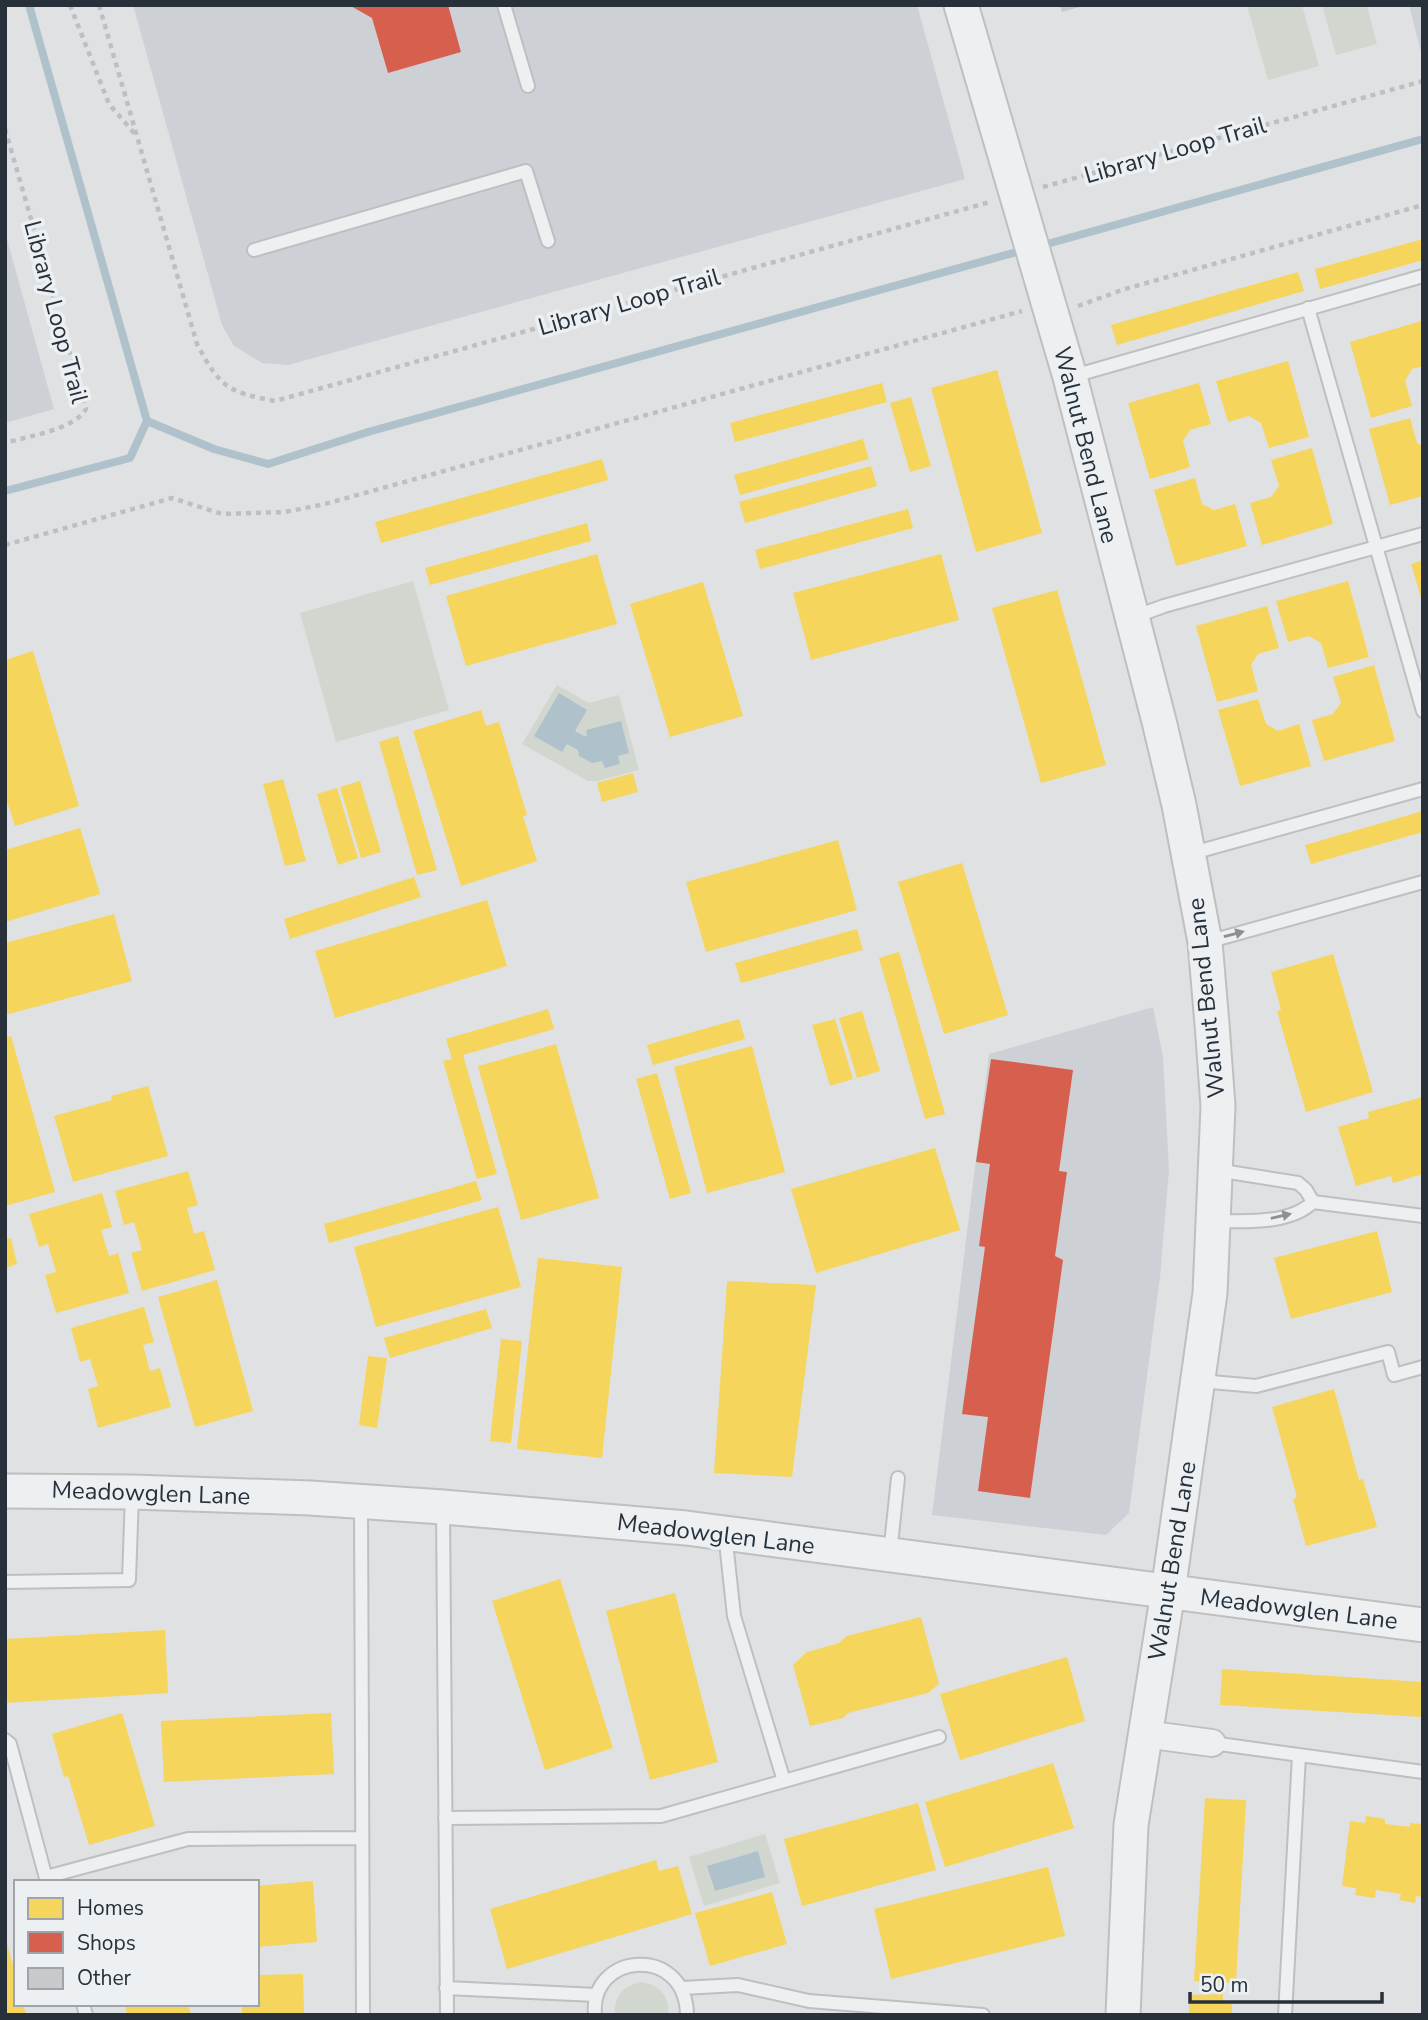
<svg xmlns="http://www.w3.org/2000/svg" width="1428" height="2020" font-family="'Nunito Sans',sans-serif">
  <style>
    .built { fill: #cdd1d6 }
    .green { fill: #d1d7cf }
    .water { fill: #afc2cb }
    .homes { fill: #f6d55c }
    .shops { fill: #d6604d }
    .lines { fill: none; stroke-linecap: round; stroke-linejoin: round }
    .stream { stroke: #afc2cb; stroke-width: 8 }
    .building { fill: #c7c9cb }
    .service-casing { stroke: #bdbfc1; stroke-width: 16 }
    .minor-casing { stroke: #bdbfc1; stroke-width: 30 }
    .tertiary-casing { stroke: #bdbfc1; stroke-width: 37 }
    .path { stroke: #bdc0c2; stroke-width: 4.5; stroke-dasharray: 5 5; stroke-linecap: butt }
    .service { stroke: #eeeff0; stroke-width: 12 }
    .minor { stroke: #eeeff0; stroke-width: 26 }
    .tertiary { stroke: #eeeff0; stroke-width: 33 }
    .oneway { fill: #8b9095 }
    .labels { text-anchor: middle; dominant-baseline: central; stroke-width: 7; stroke-linejoin: round; paint-order: stroke }
    .street-label { font-size: 24px; fill: #28313a; stroke: #ecf0f3 }
  </style>
  <rect width="100%" height="100%" fill="#dfe1e3"/>
  <!-- built -->
  <path class="built" d="M133 5H917L965 179 288 365 262 363 234 346 222 325Z
    M1409 5H1423L1422 56Z
    M5 232 54 409 5 423Z
    M1153 1007 1163 1057 1169 1170 1160 1277 1129 1513 1106 1535 932 1515 989 1054Z"/>
  <!-- green -->
  <path class="green" d="M1247 5H1302L1319 66 1268 80Z
    M1322 5H1367L1377 44 1336 55Z
    M413 581 449 710 336 742 300 613Z
    M557 685 589 703 619 695 639 770 598 781H588L522 744Z
    M765 1834 780 1883 704 1906 689 1857Z
    M640 1982C658 1984 671 1996 668 2015H615C614 1997 622 1987 640 1982Z"/>
  <!-- water -->
  <path class="water" d="M559 693 587 710 575 731 584 736H587L586 730 621 721 629 753 618 756 620 764 605 768 602 761 592 763 579 756 578 750 567 744 562 752 534 736Z
    M758 1851 765 1877 715 1891 707 1866Z"/>
  <!-- homes -->
  <path class="homes" d="M1423 239V260L1320 289 1315 269Z
    M1298 272 1304 291 1117 345 1111 325Z
    M1421 321 1423 366 1412 369 1405 381 1412 406 1371 418 1350 342Z
    M1288 361 1309 437 1269 448 1261 423 1249 416 1228 422 1216 381Z
    M997 370 1042 533 976 552 931 388Z
    M882 383 887 402 735 442 730 423Z
    M1199 383 1211 424 1190 430 1183 441 1190 467 1150 479 1128 403Z
    M911 397 931 466 910 472 890 403Z
    M1410 418 1417 443 1423 446V496L1390 505 1369 429Z
    M863 439 869 459 740 495 734 475Z
    M1312 448 1333 524 1262 545 1250 503 1271 497 1279 486 1271 460Z
    M602 459 608 480 381 543 375 522Z
    M871 466 877 486 745 523 739 502Z
    M1195 478 1202 504 1214 510 1235 504 1247 546 1176 566 1154 490Z
    M908 509 913 528 760 569 755 550Z
    M587 523 591 541 430 585 425 568Z
    M597 554 617 624 466 666 446 596Z
    M941 554 959 620 811 660 793 593Z
    M1423 560V601H1422L1411 564Z
    M1348 581 1369 657 1328 668 1321 643 1309 636 1288 642 1276 601Z
    M703 582 743 716 670 737 630 604Z
    M1057 590 1106 765 1041 783 992 608Z
    M1267 606 1279 648 1258 654 1251 665 1258 691 1217 702 1196 626Z
    M33 651 79 806 15 826 5 795V660Z
    M1374 665 1395 741 1324 761 1312 720 1333 714 1341 703 1333 677Z
    M1258 699 1266 724 1278 731 1299 724 1311 766 1240 786 1218 710Z
    M481 710 486 726 499 722 527 815 523 816 537 861 461 886 413 731Z
    M398 736 437 870 417 875 379 742Z
    M633 773 638 792 602 802 597 783Z
    M283 779 306 861 285 866 263 784Z
    M360 781 381 852 361 858 340 787Z
    M337 788 358 858 338 865 317 794Z
    M1423 811V832L1311 864 1305 845Z
    M80 828 100 894 5 922V850Z
    M838 840 857 910 706 952 686 882Z
    M962 863 1008 1015 944 1034 898 882Z
    M414 877 421 897 290 939 284 919Z
    M487 900 507 966 335 1018 315 951Z
    M114 914 132 981 5 1015V943Z
    M857 929 863 950 741 983 735 963Z
    M899 952 945 1114 925 1119 879 958Z
    M1333 954 1373 1092 1306 1112 1277 1011 1281 1010 1271 972Z
    M548 1009 554 1029 463 1055 497 1174 477 1179 443 1061 452 1059 446 1039Z
    M862 1011 880 1071 857 1078 839 1018Z
    M739 1019 745 1039 653 1065 647 1045Z
    M835 1019 853 1079 830 1086 812 1025Z
    M11 1036 55 1192 5 1206V1038Z
    M556 1044 599 1198 521 1220 478 1066Z
    M752 1046 785 1172 707 1193 674 1067Z
    M657 1073 691 1193 670 1199 636 1079Z
    M148 1086 168 1156 73 1182 54 1116 112 1100 111 1096Z
    M1423 1097V1174L1393 1183 1391 1176 1356 1186 1338 1127 1369 1118 1368 1112Z
    M935 1148 960 1230 816 1273 791 1189Z
    M188 1171 198 1205 187 1208 194 1234 204 1231 215 1270 142 1291 131 1253 142 1250 134 1222 124 1225 115 1191Z
    M476 1181 482 1200 329 1243 324 1224Z
    M102 1193 112 1227 101 1230 109 1256 118 1253 129 1293 56 1313 45 1275 56 1272 48 1244 39 1247 29 1214Z
    M498 1207 521 1287 376 1327 354 1247Z
    M1377 1231 1392 1292 1291 1319 1274 1258Z
    M11 1238 17 1264 5 1268V1239Z
    M538 1258 622 1267 602 1458 517 1449Z
    M217 1280 253 1411 195 1427 158 1297Z
    M727 1281 816 1285 792 1477 714 1473Z
    M144 1307 154 1342 143 1345 150 1371 160 1368 171 1407 98 1428 88 1389 98 1386 90 1359 80 1362 71 1328Z
    M486 1309 492 1328 390 1358 384 1338Z
    M501 1339 522 1341 511 1443 490 1441Z
    M368 1356 387 1358 377 1428 359 1425Z
    M1334 1389 1359 1480 1363 1479 1377 1527 1306 1546 1293 1499 1297 1497 1272 1407Z
    M560 1579 613 1748 545 1770 492 1601Z
    M675 1593 718 1762 650 1780 606 1611Z
    M921 1617 939 1684 928 1693 848 1713 843 1718 810 1726 793 1665 807 1652 839 1643 847 1636Z
    M165 1630 168 1693 5 1703V1639Z
    M1067 1657 1085 1721 960 1760 940 1694Z
    M1222 1669 1423 1682V1717L1220 1705Z
    M122 1713 155 1826 89 1845 68 1776 64 1777 52 1734Z
    M331 1713 334 1774 164 1782 161 1721Z
    M1053 1763 1074 1828 945 1867 925 1802Z
    M1205 1798 1246 1800 1236 1983 1194 1981Z
    M918 1803 936 1870 802 1906 784 1839Z
    M1366 1816 1385 1819V1824L1410 1827V1823L1423 1824V1897L1416 1896 1415 1903 1399 1900 1401 1894 1376 1890 1375 1898 1355 1895 1356 1888 1342 1886 1350 1821 1365 1823Z
    M656 1860 659 1871 678 1866 692 1914 507 1969 490 1909Z
    M1048 1867 1065 1936 891 1979 874 1909Z
    M313 1881 317 1942 257 1947V1886Z
    M772 1892 787 1944 710 1966 695 1913Z
    M6 1940 16 1976V2004H23L26 2015H5Z
    M303 1974 304 2015H242V2004H257V1975Z
    M1223 1994V2004H1232V2015H1189V1995Z
    M125 2004H188L191 2015H127Z"/>
  <!-- shops -->
  <path class="shops" d="M349 5H448L461 52 388 73 372 18Z
    M991 1059 1073 1070 1059 1171 1067 1172 1055 1256 1063 1260 1030 1498 978 1491 988 1417 962 1414 985 1247 979 1246 990 1164 976 1162Z"/>
  <g class="lines">
    <!-- stream -->
    <path class="stream" d="M1040 246 1423 139
      M147 421 214 449 268 464 368 432 1024 250
      M5 491 130 458 147 421 29 5"/>
  </g>
  <!-- building -->
  <path class="building" d="M1060 5H1083V6L1062 12Z"/>
  <g class="lines">
    <defs>
      <path id="service" d="M504 5 528 86
        M254 250 526 171 548 241
        M1308 308 1423 711
        M1070 377 1423 276
        M1134 617 1164 606 1423 534
        M1189 854 1423 789
        M1207 942 1423 882
        M1313 1202 1423 1216
        M1214 1221C1245 1221 1289 1225 1313 1202L1306 1190 1298 1183 1216 1170
        M1200 1381 1256 1386 1388 1352 1394 1375 1423 1367
        M361 1502 363 2015
        M443 1507 447 2015
        M725 1533 734 1616 784 1781
        M890 1554 898 1478
        M5 1582 129 1580 132 1494
        M5 1740 10 1744 47 1882
        M1212 1743 1423 1772
        M445 1818 661 1816 939 1737
        M46 1877 188 1839 362 1838
        M446 1988 597 1995
        M682 1988 738 1985 809 2001 983 2015
        M83 2004 86 2015
        M595 2015C589 1952 686 1944 687 2015
        M1285 2015 1299 1755"/>
      <path id="minor" d="M1144 1734 1212 1743"/>
      <path id="tertiary" d="M961 5 1070 377 1159 721 1179 805 1205 942 1212 1024 1218 1106 1210 1293 1168 1592 1131 1825 1123 2015
        M5 1491 132 1492 310 1498 443 1507 686 1528 1423 1625"/>
    </defs>
    <!-- service casing -->
    <use href="#service" class="service-casing"/>
    <!-- minor casing -->
    <use href="#minor" class="minor-casing"/>
    <!-- tertiary casing -->
    <use href="#tertiary" class="tertiary-casing"/>
    <!-- path -->
    <path class="path" d="M70 5 109 104 135 134
      M99 5 197 344C220 387 227 392 275 401L990 202
      M5 129 86 409C74 430 28 436 5 443
      M1043 187 1423 81
      M1078 306 1125 289 1423 205
      M5 545 172 498 222 514 285 512 325 504 1022 311"/>
    <!-- service -->
    <use href="#service" class="service"/>
    <!-- minor -->
    <use href="#minor" class="minor"/>
    <!-- tertiary -->
    <use href="#tertiary" class="tertiary"/>
  </g>
  <!-- one-way arrows -->
  <defs><path id="oneway-solid" d="M-6-.8H1V-3.2L6.5 0L1 3.2V.8H-6Z" transform="scale(1.75)"/></defs>
  <g class="oneway">
    <use href="#oneway-solid" transform="translate(1234 934) rotate(-15)"/>
    <use href="#oneway-solid" transform="translate(1281 1216) rotate(-13)"/>
  </g>
  <g class="labels">
    <!-- street labels -->
    <g class="street-label">
      <text transform="translate(1175 150) rotate(-16)">Library Loop Trail</text>
      <text transform="translate(629 302) rotate(-16)">Library Loop Trail</text>
      <text transform="translate(56 312) rotate(75)">Library Loop Trail</text>
      <text transform="translate(1086 445) rotate(76)">Walnut Bend Lane</text>
      <text transform="translate(1206 998) rotate(-96)">Walnut Bend Lane</text>
      <text transform="translate(151 1493) rotate(2)">Meadowglen Lane</text>
      <text transform="translate(716 1534) rotate(7)">Meadowglen Lane</text>
      <text transform="translate(1172 1561) rotate(-81)">Walnut Bend Lane</text>
      <text transform="translate(1299 1609) rotate(7)">Meadowglen Lane</text>
    </g>
  </g>
  <!-- border -->
  <rect width="1428" height="2020" fill="none" stroke="#28313a" stroke-width="14"/>
  <!-- legend -->
  <rect x="14" y="1880" width="245" height="126" fill="#ecf0f3" stroke="#9ea4a9" stroke-width="2"/>
  <rect x="28" y="1898" width="35" height="21" fill="#f6d55c" stroke="#9ea4a9" stroke-width="2"/>
  <text x="77" y="1915" font-size="21" fill="#28313a">Homes</text>
  <rect x="28" y="1932" width="35" height="21" fill="#d6604d" stroke="#9ea4a9" stroke-width="2"/>
  <text x="77" y="1950" font-size="21" fill="#28313a">Shops</text>
  <rect x="28" y="1968" width="35" height="21" fill="#c7c9cb" stroke="#9ea4a9" stroke-width="2"/>
  <text x="77" y="1985" font-size="21" fill="#28313a">Other</text>
  <!-- scale -->
  <path d="M1190 1992v10h192v-10" fill="none" stroke="#28313a" stroke-width="3.5"/>
  <text x="1200" y="1992" font-size="21" fill="#28313a" stroke="#ecf0f3" stroke-width="5" paint-order="stroke">50 m</text>
</svg>
